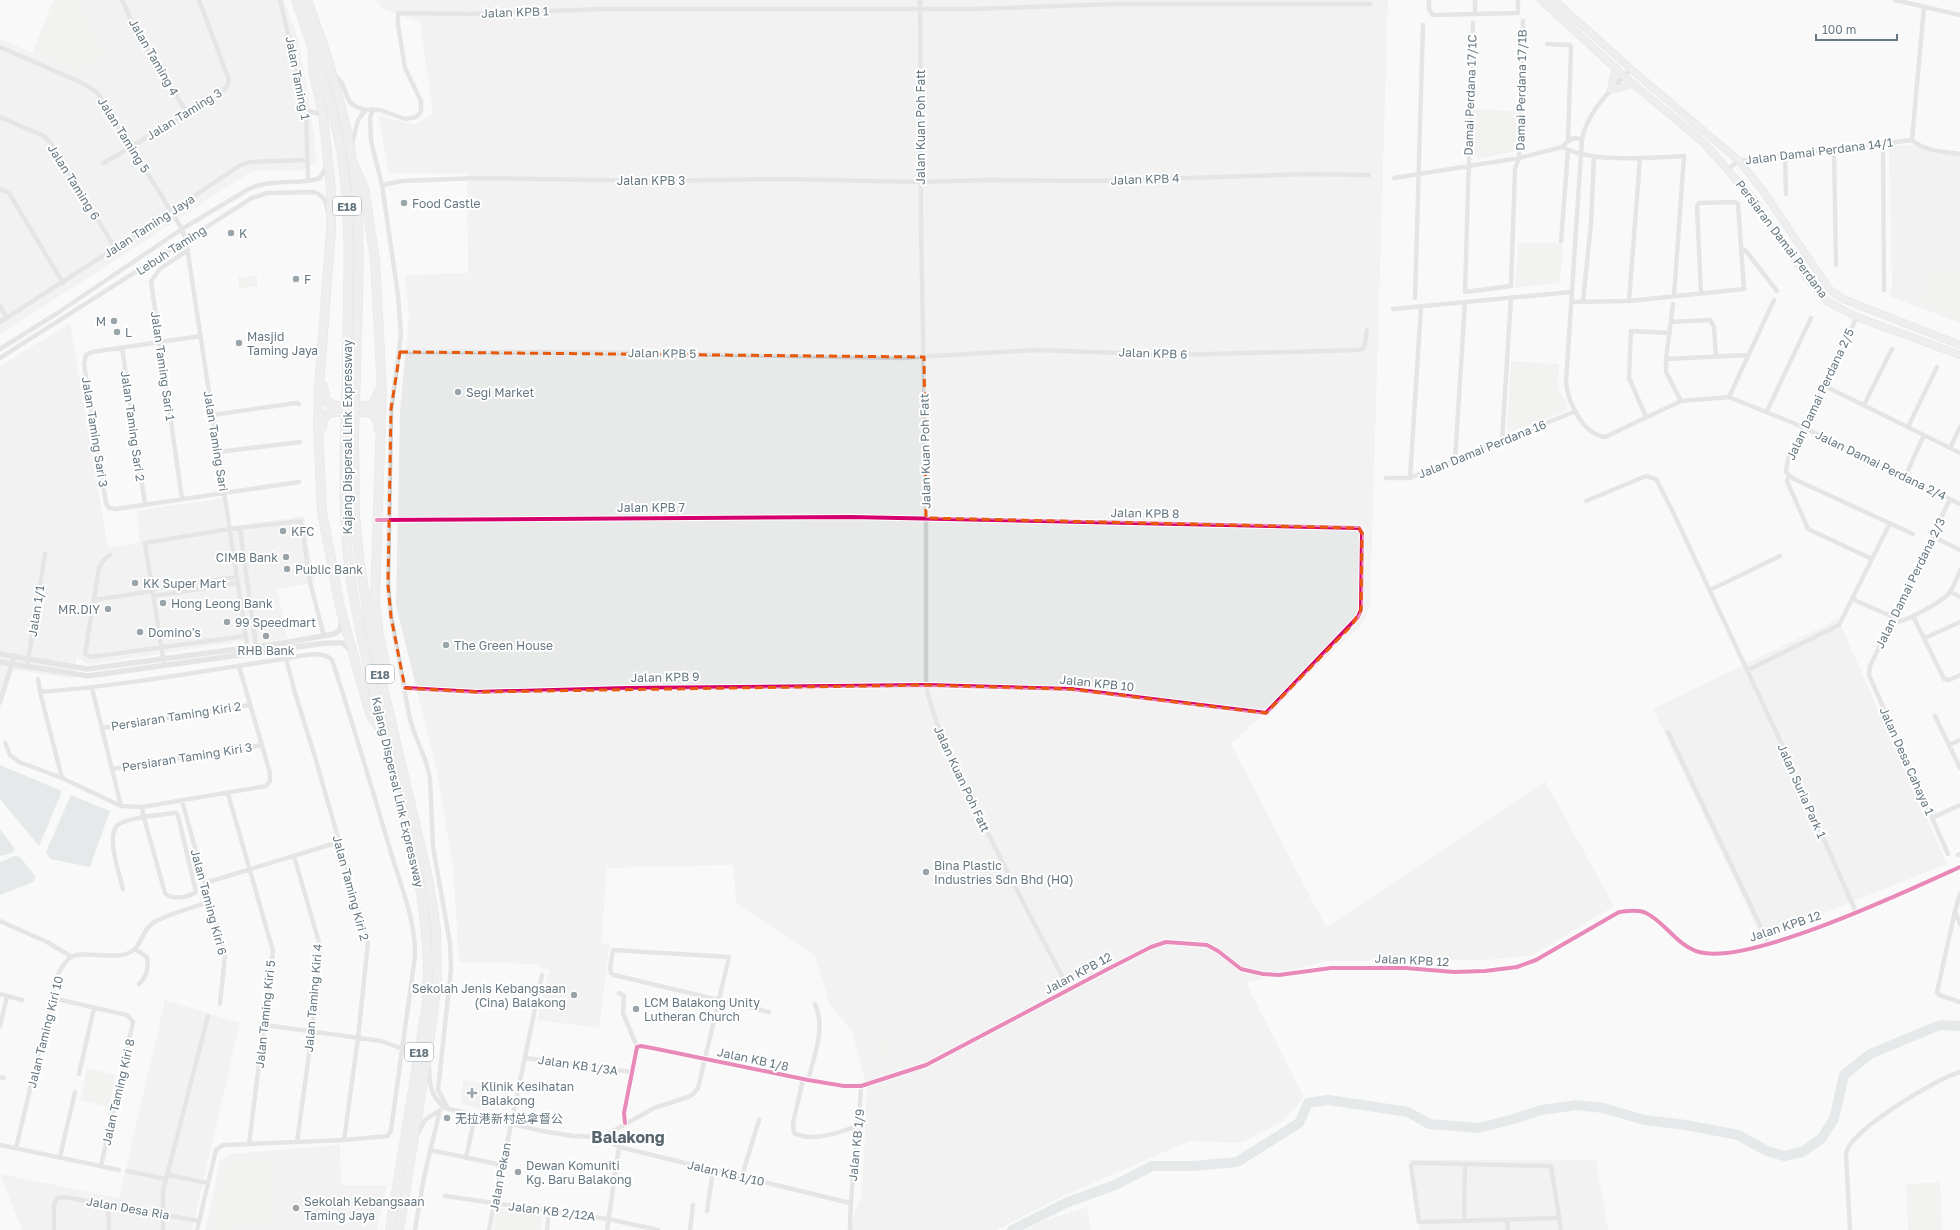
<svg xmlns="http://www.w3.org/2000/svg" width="1960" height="1230" font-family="'Golos Text','Noto Sans SC',sans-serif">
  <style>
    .built { fill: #e8e9e9 }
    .green { fill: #e8ebe6 }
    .water { fill: #cdd5d7 }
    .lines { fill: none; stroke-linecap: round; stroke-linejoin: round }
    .river { stroke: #cdd5d7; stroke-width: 10 }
    .secondary-casing { stroke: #d5d6d7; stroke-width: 8 }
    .motorway-casing { stroke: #d5d6d6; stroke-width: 10 }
    .minor { stroke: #cccdce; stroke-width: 4.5 }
    .tertiary { stroke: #cccdce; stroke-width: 5.5 }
    .secondary { stroke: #e0e1e1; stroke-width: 6 }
    .motorway { stroke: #e0e1e1; stroke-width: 8 }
    .motorway-bridge-casing { stroke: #d5d6d6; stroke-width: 10; stroke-linecap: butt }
    .motorway-bridge { stroke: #e0e1e1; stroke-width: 8 }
    .cycleway-casing { stroke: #fff; stroke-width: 6 }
    .cycleway { stroke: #d6006c; stroke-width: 4 }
    .marked { fill: none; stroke: #e8590c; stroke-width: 3; stroke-dasharray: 8 5; stroke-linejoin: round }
    .poi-dot { fill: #99a4ab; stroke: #fff; stroke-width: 1.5 }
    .labels { text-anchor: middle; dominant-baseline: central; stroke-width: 4; stroke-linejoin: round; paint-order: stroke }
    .shield { fill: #fff; stroke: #94a0a7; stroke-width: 1 }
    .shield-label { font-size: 11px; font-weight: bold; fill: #667781 }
    .street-label { font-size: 12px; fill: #667781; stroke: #fff }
    .poi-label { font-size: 12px; fill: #667781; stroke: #fff; text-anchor: start }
    .district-label { font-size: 16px; font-weight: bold; fill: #58656d; stroke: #fff }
  </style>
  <rect width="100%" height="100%" fill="#f9f9f9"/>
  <!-- built -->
  <path class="built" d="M81 0H284L298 39 310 106 317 161 302 171H252L0 335V38L80 75 106 55Z
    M375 0H1388L1370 608 1360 627 1231 744 1326 927 1545 781 1614 906 1534 955 1487 960 1326 961 1246 983 1304 1097 1282 1122 1241 1143 1190 1141 1065 1195 997 1230H849L862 1193 867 1089 852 1031 830 1005 815 956 736 903 733 865 607 868 601 943 610 944 599 1028 537 1020 550 970 540 968 541 964 459 962 453 869 436 767 396 606 400 411 409 317 405 275 468 273 467 174 389 173 378 116 415 124 433 114 420 22 385 10Z
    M1889 145H1914L1940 154 1960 155V323L1889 296 1892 286Z
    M70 323 108 548 140 542 136 511 223 498 226 527 304 516 315 583 277 589 287 638 261 642 242 641 88 665 77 656 73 679 16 670 12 674 0 710V366Z
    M1838 619 1947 864 1762 938 1653 709Z
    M165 1000 240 1023 192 1230H22L0 1174 119 1198Z
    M463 1080 484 1083 481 1110 460 1103Z
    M340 1145 341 1185H387L377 1230H205L220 1161 230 1154Z
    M1408 1160H1596L1608 1230H1420Z
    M1087 1207 1091 1230H1027L1041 1222Z"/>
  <!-- green -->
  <path class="green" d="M53 0H81L106 55 80 75 32 53Z
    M1473 109 1517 111V148L1514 151 1479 159 1474 155Z
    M1518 243H1563L1560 283 1515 288Z
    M1949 266 1960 271V321L1918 306 1931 268Z
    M257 276V287L239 288 238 277Z
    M1511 361 1559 364 1558 388 1568 405 1566 411 1510 432 1507 429Z
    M886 1037 897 1059 886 1065 874 1043Z
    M87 1068 116 1075 109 1107 80 1100Z
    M272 1153 273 1229 209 1230 223 1165 231 1156Z
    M1940 1182 1942 1230H1908L1906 1184Z
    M497 1208 543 1213 541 1230H493Z"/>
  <!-- water -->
  <path class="water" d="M0 765 62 791 39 846 0 799Z
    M71 795 110 811 90 867 50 859 46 852Z
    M0 829 15 849 12 853 0 856Z
    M15 856 20 857 35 876V880L31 883 0 895V862Z"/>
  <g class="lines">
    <!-- river -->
    <path class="river" d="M1012 1230 1068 1202 1115 1185 1152 1166H1193L1237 1162 1299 1123 1308 1103 1328 1100 1369 1106 1408 1112 1429 1124 1478 1128 1514 1119 1541 1110 1577 1105 1603 1108 1645 1120 1686 1125 1738 1135 1767 1151 1784 1156 1802 1152 1821 1139 1834 1119 1844 1075 1870 1054 1940 1025 1960 1026"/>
    <defs>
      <path id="secondary" d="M1541 0 1624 76 1704 143 1754 200 1807 278 1828 302 1857 317 1960 355
        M1554 0 1631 69 1739 161 1763 191 1830 290 1843 299 1960 345
        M1611 90 1633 84
        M1611 90 1616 68"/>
      <path id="motorway" d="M296 0C313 49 332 99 341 151 353 223 347 298 347 371
        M307 0C334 72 356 146 358 223 360 272 357 322 356 371
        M312 45 314 75 323 115 331 188V229L319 387 318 425 322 512 340 607 370 714 377 725 383 729
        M352 161 364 188 375 260 382 390 375 600 378 629 385 664 383 680
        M323 386C324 391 324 397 327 401 334 409 362 407 372 405L376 399 379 391
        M322 428C322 423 324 417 328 414 334 410 365 411 372 414 377 417 378 423 378 428
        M345 437C344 478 344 518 348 558 355 616 370 673 383 730 405 822 436 914 426 1010L390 1230
        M354 437 355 517 359 557 371 636 428 878 436 930 437 983 428 1051 399 1230"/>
    </defs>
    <!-- secondary casing -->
    <use href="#secondary" class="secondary-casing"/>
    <!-- motorway casing -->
    <use href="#motorway" class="motorway-casing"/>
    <!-- minor -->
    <path class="minor" d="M122 0 132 22 187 113
      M280 0 306 110 308 181
      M920 0 921 230 926 483V685C936 732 959 776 981 819 1009 876 1039 933 1069 989
      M1429 0V9L1433 15 1518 13V0
      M1475 0V14
      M1895 0 1960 15
      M1473 23 1465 292 1511 286 1515 169 1519 158 1523 21
      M1547 44 1570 45 1571 48 1568 141
      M0 47 80 82 97 92 182 229 186 240 248 651
      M1631 69C1611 90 1588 110 1582 139L1566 382C1568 403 1583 434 1605 437L1681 401 1729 397 1803 427 1960 504
      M333 73 342 83 349 101 356 107 366 110H380L405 119 416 117 421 112V101L405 68 398 25V13L473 14 603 9H973L1114 4H1370
      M373 109 370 118 371 141 382 185 398 295 401 335 391 409 388 585 391 617 409 715 414 732 426 762 430 778 433 847 450 943 451 969 438 1090 448 1108
      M306 110 323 115
      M0 117 44 136 52 145 115 248
      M1912 140 1924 7
      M1912 140C1924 151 1944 152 1960 154
      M1883 142 1884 290
      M351 146C357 132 353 122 366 110
      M1562 147C1592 163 1650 158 1684 156L1674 296
      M1834 149 1836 265
      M1785 156 1786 194
      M104 163 222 92 227 86 229 80 199 0
      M1728 169 1739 161 1912 140
      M1394 178 1519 158 1562 147 1568 141 1574 138 1582 139
      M382 185 402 181 477 178 656 181 784 179 920 182 986 180 1097 181 1307 174 1369 175
      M0 189 9 193 63 283
      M1561 241 1568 150
      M1742 249 1746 251 1777 291
      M1415 298 1423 25
      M1583 301 1591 224 1594 157
      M1629 301 1640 158
      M1571 302 1629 301 1744 289 1738 204 1735 202 1699 203 1697 206 1701 293
      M1673 304 1666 359V372L1681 401
      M0 306 7 318
      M1393 309 1571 292
      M1857 317 1788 458 1786 472 1794 479 1913 534
      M0 322 145 229 239 166 250 162 307 160
      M1671 322 1710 320 1714 327 1716 357
      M201 336 92 352 86 355 84 364 106 503 109 508 116 509 299 482
      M122 348 145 504
      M0 349 56 314 182 229 247 190C267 179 291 184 313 180L320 178 327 166
      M400 352H580L899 358 1037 350 1174 355 1359 350 1364 348 1367 330
      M0 358 252 198 267 193 314 192C324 196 326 201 328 212
      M1666 359 1748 355
      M1823 385 1960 453
      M1729 397 1774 300
      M1864 405 1892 349
      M1767 411 1811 318
      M212 415 296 403 299 404
      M1646 417 1629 378 1631 331 1670 333
      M1908 427 1937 367
      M1502 441 1511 297
      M1950 448 1960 427
      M218 452 300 442
      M1455 460 1465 302
      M1789 476 1787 481 1808 529 1872 559
      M1905 477 1924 435
      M1386 478H1410L1576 411
      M1410 478 1421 307
      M182 499 151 281 160 269 188 250
      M1586 501 1646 476 1656 479 1672 510 1778 736 1856 912
      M377 520 851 517 1359 528 1362 533 1361 610 1358 617 1266 713 1071 689 926 685 627 688 477 692 405 688
      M240 528 256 646
      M1932 536 1960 550
      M110 555 103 561 99 568 85 654 91 657 245 636
      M153 589 236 577
      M1710 590 1780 556
      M1951 592 1960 597
      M154 596 237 583
      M1852 599 1893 617
      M94 600 153 591
      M1913 616 1944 679 1949 680 1960 675
      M1890 623C1902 624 1942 602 1949 593 1954 587 1957 578 1960 570
      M1925 638 1960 622
      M283 647 295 693 315 757 368 943 358 1038 344 1140
      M164 664 145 543 229 529 301 521 310 582 324 636
      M27 667 45 554
      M1748 670 1839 625 1890 523
      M38 679 40 692C122 686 202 671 283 659 298 657 321 649 332 660 353 724 372 788 391 853 401 886 416 922 415 956L391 1130 388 1136 344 1140 223 1145 216 1150 197 1230
      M92 688 121 806
      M40 692 62 778
      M0 702 14 656
      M1935 716 1960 768
      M102 728 250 705
      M1668 732 1769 944
      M5 743 10 755 19 762 62 778 121 806 142 807 266 786 270 781V773L239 666
      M1949 745 1960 740
      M112 769 262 745
      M228 794 273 951 249 1144
      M182 801 225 955 220 1004
      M1932 818 1960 805
      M1948 854 1869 675 1870 666 1950 499
      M1958 855 1960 854
      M294 856 320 946 312 1032 297 1142
      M205 883 339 842
      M123 889C120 875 103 830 121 823 136 816 156 816 173 813H176L178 816 196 892C188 897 173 901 165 893L144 818 142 807
      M1960 894 1955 911 1960 924
      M1955 911 1937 992 1939 995 1960 1002
      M0 921 47 942 72 957
      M135 949 147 957C149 968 147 977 139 984
      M619 993 624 996 623 1013 637 1047
      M0 994 22 1000
      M52 998 127 1015 133 1022 101 1166
      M265 1025 381 1041 403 1049
      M0 1026 7 996
      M525 1058 632 1072
      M429 1067C429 1084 431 1097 445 1108L542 1131 573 1136 596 1137 606 1135 654 1108 688 1097 693 1094 698 1088 729 957 613 950 610 968 611 973 614 975 769 1012
      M79 1074 94 1008
      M0 1077 4 1078
      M803 1079 793 1123 794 1133C812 1143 842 1132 859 1125
      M808 1080C814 1056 826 1028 815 1004
      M625 1123 624 1113 637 1047 641 1046 657 1049 808 1080 844 1086H861L926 1065 1106 970 1151 947 1166 942 1207 945 1218 951 1241 969 1263 974 1279 975 1331 968H1406L1454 972 1485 971 1517 967 1536 960 1619 912C1627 911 1638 909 1646 913 1665 922 1677 946 1699 952 1749 966 1909 890 1960 867
      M606 1135 611 1142 619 1147 850 1203
      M416 1137 425 1120 440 1110
      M0 1145 119 1170
      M16 1148 57 976C60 970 65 961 71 957 82 950 113 960 129 953 141 948 142 930 153 923 167 914 194 907 210 902
      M430 1150 502 1165
      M60 1157 75 1092
      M466 1158 475 1116
      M127 1171 166 1179
      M168 1175 208 1183
      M742 1176 759 1120
      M445 1196 608 1219 658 1230
      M108 1205 109 1230
      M707 1211 713 1170
      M1559 1218 1419 1222 1411 1166 1413 1163H1419L1551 1166 1561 1230
      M1507 1220 1508 1230
      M1464 1221 1465 1164
      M54 1230V1204L57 1198 64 1197 199 1221
      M163 1230V1191L208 1016
      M415 1230 424 1177 440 1110
      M489 1230 542 975
      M547 1230 549 1211
      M607 1230 619 1147
      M690 1230 693 1205
      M850 1230C850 1182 859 1134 861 1086
      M1850 1230 1846 1154C1848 1131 1938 1078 1960 1072"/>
    <!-- tertiary -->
    <path class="tertiary" d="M0 654 87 669 283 643 334 634 340 630 342 620
      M0 662 88 676 325 643H343L351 651"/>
    <!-- secondary -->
    <use href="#secondary" class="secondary"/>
    <!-- motorway -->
    <use href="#motorway" class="motorway"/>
    <defs>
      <path id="motorway-bridge" d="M345 437 347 371
        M354 437 356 371"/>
    </defs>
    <!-- motorway-bridge casing -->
    <use href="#motorway-bridge" class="motorway-bridge-casing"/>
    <!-- motorway-bridge -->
    <use href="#motorway-bridge" class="motorway-bridge"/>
    <defs>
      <path id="cycleway" d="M377 520 851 517 1359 528 1362 533 1361 610 1358 617 1266 713 1071 689 926 685 627 688 477 692 405 688
        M625 1123 624 1113 637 1047 641 1046 657 1049 808 1080 844 1086H861L926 1065 1106 970 1151 947 1166 942 1207 945 1218 951 1241 969 1263 974 1279 975 1331 968H1406L1454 972 1485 971 1517 967 1536 960 1619 912C1627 911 1638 909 1646 913 1665 922 1677 946 1699 952 1749 966 1909 890 1960 867"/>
    </defs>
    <!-- cycleway casing -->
    <use href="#cycleway" class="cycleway-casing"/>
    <!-- cycleway -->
    <use href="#cycleway" class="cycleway"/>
  </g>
  <!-- marked area -->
  <path d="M0 0H1960V1230H0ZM400 352 924 357 926 518 1359 528 1362 533 1361 610 1352 625 1266 713 1071 689 926 685 477 692 405 688 391 617 388 585 391 409Z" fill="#f9f9f9" fill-opacity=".55" fill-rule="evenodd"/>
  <path class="marked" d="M400 352 924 357 926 518 1359 528 1362 533 1361 610 1352 625 1266 713 1071 689 926 685 477 692 405 688 391 617 388 585 391 409Z"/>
  <!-- markers -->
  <g class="poi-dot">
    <circle cx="404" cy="203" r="4"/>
    <circle cx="231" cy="233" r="4"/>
    <circle cx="296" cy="279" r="4"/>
    <circle cx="114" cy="321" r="4"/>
    <circle cx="117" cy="332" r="4"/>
    <circle cx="239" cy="343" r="4"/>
    <circle cx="458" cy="392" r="4"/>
    <circle cx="283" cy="531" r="4"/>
    <circle cx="286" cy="557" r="4"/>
    <circle cx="287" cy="569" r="4"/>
    <circle cx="135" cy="583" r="4"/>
    <circle cx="163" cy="603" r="4"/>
    <circle cx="108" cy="609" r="4"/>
    <circle cx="227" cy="622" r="4"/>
    <circle cx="140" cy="632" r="4"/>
    <circle cx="266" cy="636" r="4"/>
    <circle cx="446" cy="645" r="4"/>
    <circle cx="926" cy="872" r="4"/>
    <circle cx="574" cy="995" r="4"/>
    <circle cx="636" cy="1009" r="4"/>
    <path d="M470 1087h4v4h4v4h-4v4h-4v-4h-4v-4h4z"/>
    <circle cx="447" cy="1118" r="4"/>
    <circle cx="518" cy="1172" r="4"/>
    <circle cx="296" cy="1208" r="4"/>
  </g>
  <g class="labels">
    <!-- shield labels -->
    <g class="shield">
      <rect x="333" y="197" width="28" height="18" rx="3"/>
      <rect x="366" y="665" width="28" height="18" rx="3"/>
      <rect x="405" y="1043" width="28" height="18" rx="3"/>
    </g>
    <g class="shield-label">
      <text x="347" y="206">E18</text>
      <text x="380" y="674">E18</text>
      <text x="419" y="1052">E18</text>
    </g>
    <!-- street labels -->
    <g class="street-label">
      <text transform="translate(515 12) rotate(-2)">Jalan KPB 1</text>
      <text transform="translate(154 57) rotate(60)">Jalan Taming 4</text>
      <text transform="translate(298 78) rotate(79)">Jalan Taming 1</text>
      <text transform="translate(1521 90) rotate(-89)">Damai Perdana 17/1B</text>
      <text transform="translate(1470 95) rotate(-88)">Damai Perdana 17/1C</text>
      <text transform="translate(184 114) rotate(-32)">Jalan Taming 3</text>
      <text transform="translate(920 127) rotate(-90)">Jalan Kuan Poh Fatt</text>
      <text transform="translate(124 135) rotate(58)">Jalan Taming 5</text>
      <text transform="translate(1819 151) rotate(-7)">Jalan Damai Perdana 14/1</text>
      <text transform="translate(1145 179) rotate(-2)">Jalan KPB 4</text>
      <text x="651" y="180">Jalan KPB 3</text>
      <text transform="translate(74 182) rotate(58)">Jalan Taming 6</text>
      <text transform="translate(149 226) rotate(-33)">Jalan Taming Jaya</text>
      <text transform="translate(1782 239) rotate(53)">Persiaran Damai Perdana</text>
      <text transform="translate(171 250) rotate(-33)">Lebuh Taming</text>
      <text transform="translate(662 353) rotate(1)">Jalan KPB 5</text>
      <text transform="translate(1153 353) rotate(2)">Jalan KPB 6</text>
      <text transform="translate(163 366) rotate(82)">Jalan Taming Sari 1</text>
      <text transform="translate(1820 394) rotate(-65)">Jalan Damai Perdana 2/5</text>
      <text transform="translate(133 426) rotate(82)">Jalan Taming Sari 2</text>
      <text transform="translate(95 432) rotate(81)">Jalan Taming Sari 3</text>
      <text transform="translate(347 437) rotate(-90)">Kajang Dispersal Link Expressway</text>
      <text transform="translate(216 441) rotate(81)">Jalan Taming Sari</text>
      <text transform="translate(1482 449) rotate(-22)">Jalan Damai Perdana 16</text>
      <text transform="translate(925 451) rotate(-91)">Jalan Kuan Poh Fatt</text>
      <text transform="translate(1881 465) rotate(26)">Jalan Damai Perdana 2/4</text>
      <text x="651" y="507">Jalan KPB 7</text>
      <text transform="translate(1145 513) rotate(1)">Jalan KPB 8</text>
      <text transform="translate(1910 583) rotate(-64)">Jalan Damai Perdana 2/3</text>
      <text transform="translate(36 611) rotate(-81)">Jalan 1/1</text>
      <text transform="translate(665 677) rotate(-1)">Jalan KPB 9</text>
      <text transform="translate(1097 683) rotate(6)">Jalan KPB 10</text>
      <text transform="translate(176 716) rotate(-9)">Persiaran Taming Kiri 2</text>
      <text transform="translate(187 757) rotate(-9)">Persiaran Taming Kiri 3</text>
      <text transform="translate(1907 761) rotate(66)">Jalan Desa Cahaya 1</text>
      <text transform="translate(962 779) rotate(65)">Jalan Kuan Poh Fatt</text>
      <text transform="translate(1802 791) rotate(66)">Jalan Suria Park 1</text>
      <text transform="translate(398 792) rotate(77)">Kajang Dispersal Link Expressway</text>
      <text transform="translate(351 888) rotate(75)">Jalan Taming Kiri 2</text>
      <text transform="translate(209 902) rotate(75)">Jalan Taming Kiri 6</text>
      <text transform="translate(1785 926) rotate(-18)">Jalan KPB 12</text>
      <text transform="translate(1412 960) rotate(3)">Jalan KPB 12</text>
      <text transform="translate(1078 973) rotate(-28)">Jalan KPB 12</text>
      <text transform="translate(313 998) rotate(-85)">Jalan Taming Kiri 4</text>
      <text transform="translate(265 1014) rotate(-84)">Jalan Taming Kiri 5</text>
      <text transform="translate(45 1032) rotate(-76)">Jalan Taming Kiri 10</text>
      <text transform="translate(753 1059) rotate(12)">Jalan KB 1/8</text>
      <text transform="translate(578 1065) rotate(8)">Jalan KB 1/3A</text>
      <text transform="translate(118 1092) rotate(-77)">Jalan Taming Kiri 8</text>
      <text transform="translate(856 1145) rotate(-84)">Jalan KB 1/9</text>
      <text transform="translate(726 1173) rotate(13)">Jalan KB 1/10</text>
      <text transform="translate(500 1177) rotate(-79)">Jalan Pekan</text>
      <text transform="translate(128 1208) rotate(10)">Jalan Desa Ria</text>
      <text transform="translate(552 1211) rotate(7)">Jalan KB 2/12A</text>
    </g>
    <!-- poi labels -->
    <g class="poi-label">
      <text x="412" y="203">Food Castle</text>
      <text x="239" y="233">K</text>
      <text x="304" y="279">F</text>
      <text x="106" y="321" text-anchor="end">M</text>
      <text x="125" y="332">L</text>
      <text x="247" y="336">Masjid<tspan x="247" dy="14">Taming Jaya</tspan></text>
      <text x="466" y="392">Segi Market</text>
      <text x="291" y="531">KFC</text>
      <text x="278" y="557" text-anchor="end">CIMB Bank</text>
      <text x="295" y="569">Public Bank</text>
      <text x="143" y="583">KK Super Mart</text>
      <text x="171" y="603">Hong Leong Bank</text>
      <text x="100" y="609" text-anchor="end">MR.DIY</text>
      <text x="235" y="622">99 Speedmart</text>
      <text x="148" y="632">Domino's</text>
      <text x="454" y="645">The Green House</text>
      <text x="266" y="650" text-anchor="middle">RHB Bank</text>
      <text x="934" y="865">Bina Plastic<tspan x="934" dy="14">Industries Sdn Bhd (HQ)</tspan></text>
      <text x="566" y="988" text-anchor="end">Sekolah Jenis Kebangsaan<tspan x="566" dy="14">(Cina) Balakong</tspan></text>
      <text x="644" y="1002">LCM Balakong Unity<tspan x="644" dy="14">Lutheran Church</tspan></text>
      <text x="481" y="1086">Klinik Kesihatan<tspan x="481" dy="14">Balakong</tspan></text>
      <text x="455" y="1118">无拉港新村总拿督公</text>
      <text x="526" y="1165">Dewan Komuniti<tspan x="526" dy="14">Kg. Baru Balakong</tspan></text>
      <text x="304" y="1201">Sekolah Kebangsaan<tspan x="304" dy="14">Taming Jaya</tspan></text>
    </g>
    <!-- district labels -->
    <g class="district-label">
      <text x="628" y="1137">Balakong</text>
    </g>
  </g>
  <!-- scale -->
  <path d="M1816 34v6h81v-6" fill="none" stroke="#667781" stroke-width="2"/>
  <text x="1822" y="34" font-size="12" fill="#667781" stroke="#ffffff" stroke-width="3" paint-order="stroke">100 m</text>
</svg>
